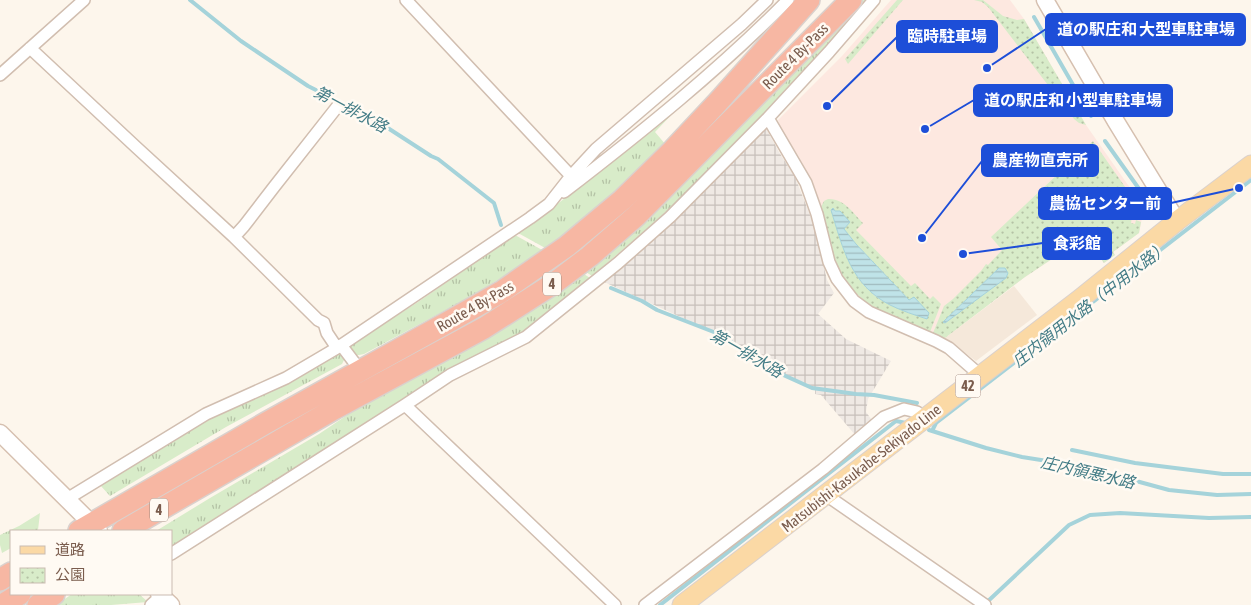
<svg xmlns="http://www.w3.org/2000/svg" width="1251" height="605" font-family="'Asap Condensed','Noto Sans JP',sans-serif">
  <style>
    .residential { fill: #f5e8da }
    .commercial { fill: #fde8e0 }
    .industrial { fill: url(#industrial-grid) }
    .grass { fill: url(#grass-tufts) }
    .park { fill: url(#park-dots); fill-rule: evenodd }
    .water { fill: url(#water-rules); stroke: #a5d3da }
    .lines { fill: none; stroke-linecap: round; stroke-linejoin: round }
    .stream { stroke: #a5d3da; stroke-width: 4 }
    .street-casing { stroke: #d1beb0; stroke-width: 14 }
    .secondary-casing { stroke: #d6c0b0; stroke-width: 19 }
    .primary-casing { stroke: #dad1cd; stroke-width: 21 }
    .highway-casing { stroke: #dad1cd; stroke-width: 24 }
    .street { stroke: #fff; stroke-width: 11 }
    .secondary { stroke: #fff; stroke-width: 16 }
    .primary { stroke: #fbd9a5; stroke-width: 19 }
    .highway { stroke: #f7b7a3; stroke-width: 21 }
    .labels { text-anchor: middle; dominant-baseline: central; stroke-width: 5; stroke-linejoin: round; paint-order: stroke }
    .shield { fill: #fffaf3; stroke: #a28b7f; stroke-width: 1 }
    .shield-label { font-size: 14px; font-weight: bold; fill: #7a5c4d }
    .street-label { font-size: 15px; fill: #7a5c4d; stroke: #fffaf3 }
    .water-label { font-size: 16px; font-style: italic; fill: #437c86; stroke: #fffaf3 }
    .leader { fill: none; stroke: #1d4ed8; stroke-width: 2 }
    .callout-dot { fill: #1d4ed8; stroke: #fffaf3; stroke-width: 2 }
    .callout { fill: #1d4ed8; stroke: #1d4ed8; stroke-width: 2 }
    .callout-label { font-size: 16px; text-anchor: middle; font-weight: bold; fill: #fff }
  </style>
  <defs>
    <pattern id="industrial-grid" width="8" height="8" patternUnits="userSpaceOnUse" patternTransform="scale(1.25)"><rect width="8" height="8" fill="#efe9e4"/><path d="M0 4h8M4 0v8" fill="none" stroke="#c7c0bb"/></pattern>
    <pattern id="grass-tufts" width="24" height="20" patternUnits="userSpaceOnUse" patternTransform="scale(1.25)"><rect width="24" height="20" fill="#d8ecc9"/><path d="M3 7l-1-3M5 7V3M7 7l1-3M15 17l-1-3M17 17v-4M19 17l1-3" fill="none" stroke="#b4c2a5"/></pattern>
    <pattern id="park-dots" width="8" height="8" patternUnits="userSpaceOnUse" patternTransform="scale(1.25)"><rect width="8" height="8" fill="#d8ecc9"/><path d="M2 2h.1M6 6h.1" fill="none" stroke="#b4c2a5" stroke-width="1.8" stroke-linecap="round"/></pattern>
    <pattern id="water-rules" width="6" height="5" patternUnits="userSpaceOnUse" patternTransform="scale(1.25)"><rect width="6" height="5" fill="#bfe3e8"/><path d="M0 2.5h6" fill="none" stroke="#a0bbbe"/></pattern>
  </defs>
  <rect width="100%" height="100%" fill="#fdf6ec"/>
  <!-- residential -->
  <path class="residential" d="M1014 286 1037 315 976 361 945 338Z"/>
  <!-- commercial -->
  <path class="commercial" d="M891 0H1010L1024 19 1086 125 1142 205 1140 213H1143L1139 233 1113 252 1115 255 1104 263 1085 237 1025 277 945 338 887 315 869 305 854 291 841 271 834 256 822 211 807 172 799 157 782 131 778 120 842 56Z"/>
  <!-- industrial -->
  <path class="industrial" d="M764 130H767L779 152 795 177 814 225 827 280 834 293 818 314 846 339 891 361 868 399 866 412 874 423 856 436 821 395 815 394V389L775 369 745 352 724 337 602 281 690 203Z"/>
  <!-- grass -->
  <path class="grass" d="M860 0H870C814 62 757 123 697 182 664 215 628 245 592 276L583 270Z
    M678 108 655 132 666 145 618 191 547 249 518 233C573 193 626 151 678 108Z
    M515 235 544 251 472 296 364 354 359 355H354L347 347 418 302Z
    M581 272 590 278 522 332 506 343 174 545 171 546V531H156L210 498 319 434 374 397Z
    M340 350 345 354 344 360 342 364 226 427 110 496 100 485 202 422Z
    M40 513 38 530 37 531H11V548L2 553 0 545V535L19 526Z
    M72 594H139L148 602 111 605H56Z"/>
  <!-- park -->
  <path class="park" d="M897 0H903L848 64 845 59Z
    M974 0H983L1003 16 1017 20 1024 19 1086 125 1079 123 1074 119 988 7 982 2Z
    M1093 141 1137 204 1133 209 1131 223 1135 224 1136 220 1141 222 1139 233 1113 252 1115 255 1104 263 1085 237 1025 277 945 338 933 333 944 306 953 299 981 271 986 264 988 265 1002 250 991 237ZM999 268 1006 278 945 323 943 322Z
    M828 199C844 198 853 213 863 223L856 230 911 286 915 283 930 299 933 296 941 304 930 332C886 315 851 305 834 256 828 240 826 223 821 207L824 201ZM833 208 835 211 850 222 844 229 856 244 927 319C915 315 902 311 890 305 849 284 844 249 833 208Z"/>
  <!-- water -->
  <path class="water" d="M833 208 835 211H840L850 222 844 229 856 244 909 300 914 297 929 313 927 319C915 315 902 311 890 305 851 285 843 249 831 210Z
    M999 268H1005L1008 273 1006 278 945 323 943 322Z"/>
  <g class="lines">
    <!-- stream -->
    <path class="stream" d="M190 0 241 41 308 86 377 121 431 156 438 159 494 203 501 225
      M1034 17 1076 90
      M1081 99 1091 116
      M1105 141 1142 193
      M611 288 642 301 657 310 724 336 757 363 812 388 856 394 874 395 917 403
      M929 430 986 448 1022 457 1060 463 1112 477 1136 481 1169 490 1217 495 1251 494
      M932 431 936 423 1251 180
      M1072 450 1135 463 1223 474H1251
      M986 603 1069 525 1090 515 1120 513 1209 518 1251 517
      M660 605 896 421 906 423"/>
    <defs>
      <path id="street" d="M406 0 571 176
        M30 48 136 147 234 237 318 320 324 323 327 333 337 348
        M0 75 84 0
        M768 118 806 183 817 214 829 262 837 279 854 301 869 312 936 341 949 348 981 376
        M564 192C642 132 719 70 788 0
        M234 237 244 226 274 187 337 107
        M341 345 360 370
        M405 405 615 605
        M826 495 985 605
        M67 499 206 414 286 378 337 348 530 218 549 204 571 176 596 149 742 24 767 0
        M171 554 405 405 450 375 526 337 618 263 670 217 768 118 829 52 874 0
        M151 605 161 596
        M645 605 823 469 884 417 904 409 917 412 924 419"/>
      <path id="secondary" d="M1045 0 1115 120 1177 221
        M0 433 99 531
        M159 594 171 605"/>
      <path id="primary" d="M682 605 1080 299 1177 221 1251 165"/>
      <path id="highway" d="M79 531 266 423 450 321 501 292 567 246 622 200 673 150 718 102 809 0
        M123 531 334 409 484 328 553 284 590 256 636 216 851 0
        M0 580 11 573
        M2 605 20 594
        M38 605 54 594"/>
    </defs>
    <!-- street casing -->
    <use href="#street" class="street-casing"/>
    <!-- secondary casing -->
    <use href="#secondary" class="secondary-casing"/>
    <!-- primary casing -->
    <use href="#primary" class="primary-casing"/>
    <!-- highway casing -->
    <use href="#highway" class="highway-casing"/>
    <!-- street -->
    <use href="#street" class="street"/>
    <!-- secondary -->
    <use href="#secondary" class="secondary"/>
    <!-- primary -->
    <use href="#primary" class="primary"/>
    <!-- highway -->
    <use href="#highway" class="highway"/>
  </g>
  <g class="labels">
    <!-- shield labels -->
    <g class="shield">
      <rect x="543" y="272.5" width="18" height="23" rx="4"/>
      <rect x="955.5" y="374.5" width="25" height="23" rx="4"/>
      <rect x="150" y="498.5" width="18" height="23" rx="4"/>
    </g>
    <g class="shield-label">
      <text x="552" y="284">4</text>
      <text x="968" y="386">42</text>
      <text x="159" y="510">4</text>
    </g>
    <!-- street labels -->
    <g class="street-label">
      <text transform="translate(795 56) rotate(-45)">Route 4 By-Pass</text>
      <text transform="translate(475 306) rotate(-30)">Route 4 By-Pass</text>
      <text transform="translate(861 468) rotate(-38)">Matsubishi-Kasukabe-Sekiyado Line</text>
    </g>
    <!-- water labels -->
    <g class="water-label">
      <text transform="translate(351 109) rotate(28)">第一排水路</text>
      <text transform="translate(1090 304) rotate(-38)">庄内領用水路（中用水路）</text>
      <text transform="translate(747 353) rotate(30)">第一排水路</text>
      <text transform="translate(1088 472) rotate(13)">庄内領悪水路</text>
    </g>
  </g>
  <!-- callouts -->
  <path class="leader" d="M987 68L1046 29M827 106L897 37M925 129L974 100M922 238L982 161M1239 188L1171 203M963 254L1043 243"/>
  <g class="callout-dot">
    <circle cx="987" cy="68" r="5"/>
    <circle cx="827" cy="106" r="5"/>
    <circle cx="925" cy="129" r="5"/>
    <circle cx="922" cy="238" r="5"/>
    <circle cx="1239" cy="188" r="5"/>
    <circle cx="963" cy="254" r="5"/>
  </g>
  <g class="callout">
    <rect x="1046" y="14" width="199" height="31" rx="5"/>
    <rect x="897" y="21" width="100" height="31" rx="5"/>
    <rect x="974" y="85" width="198" height="31" rx="5"/>
    <rect x="982" y="145" width="116" height="31" rx="5"/>
    <rect x="1039" y="188" width="132" height="31" rx="5"/>
    <rect x="1043" y="228" width="68" height="31" rx="5"/>
  </g>
  <g class="callout-label">
    <text x="1146" y="35">道の駅庄和 大型車駐車場</text>
    <text x="947" y="42">臨時駐車場</text>
    <text x="1073" y="106">道の駅庄和 小型車駐車場</text>
    <text x="1040" y="166">農産物直売所</text>
    <text x="1105" y="209">農協センター前</text>
    <text x="1077" y="249">食彩館</text>
  </g>
  <!-- legend -->
  <rect x="10" y="530" width="162" height="65" fill="#fffaf3" stroke="#cabbb1"/>
  <rect x="20" y="546" width="25" height="8" fill="#fbd9a5" stroke="#cabbb1"/>
  <text x="55" y="555" font-size="15" fill="#7a5c4d">道路</text>
  <rect x="20" y="568" width="25" height="15" fill="url(#park-dots)" stroke="#cabbb1"/>
  <text x="55" y="580" font-size="15" fill="#7a5c4d">公園</text>
</svg>
